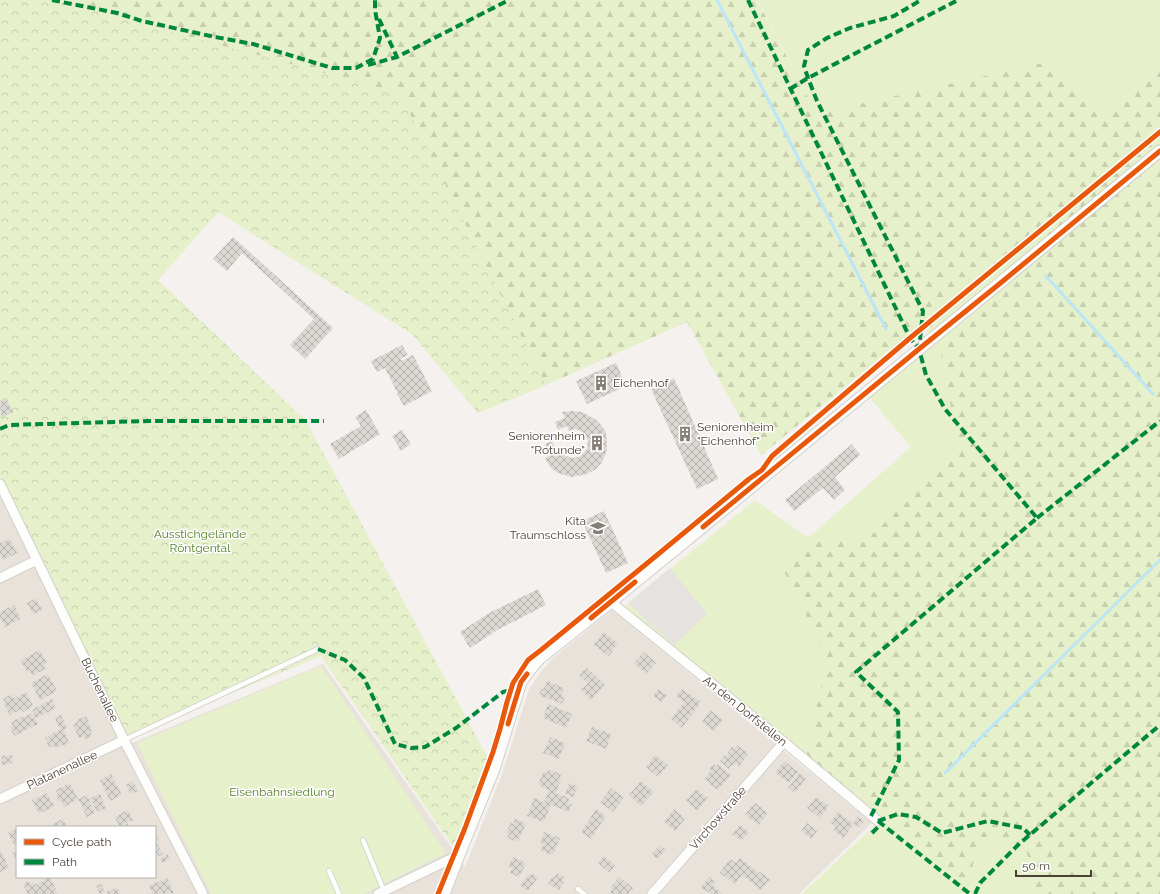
<svg xmlns="http://www.w3.org/2000/svg" width="1160" height="894" font-family="Raleway,sans-serif">
  <style>
    .residential { fill: #e8e2db; fill-rule: evenodd }
    .green { fill: #e6f0cb }
    .forest { fill: url(#forest-firs) }
    .park { fill: url(#park-crowns) }
    .parking { fill: #e6e2df }
    .lines { fill: none; stroke-linecap: round; stroke-linejoin: round }
    .stream { stroke: #bae6f6; stroke-width: 3 }
    .building { fill: url(#building-cross-hatch) }
    .service-casing { stroke: #d2cfcb; stroke-width: 6 }
    .minor-casing { stroke: #d2cfcb; stroke-width: 11 }
    .tertiary-casing { stroke: #d2cfcb; stroke-width: 13 }
    .service { stroke: #fdfdfc; stroke-width: 4.5 }
    .minor { stroke: #fdfdfc; stroke-width: 9 }
    .tertiary { stroke: #fdfdfc; stroke-width: 11 }
    .quiet { stroke: #00873e; stroke-width: 4; stroke-dasharray: 8 4; stroke-linecap: butt }
    .cycleway-casing { stroke: #fff; stroke-width: 8 }
    .cycleway { stroke: #e8590c; stroke-width: 5 }
    .labels { text-anchor: middle; dominant-baseline: central; stroke-width: 3; stroke-linejoin: round; paint-order: stroke }
    .poi-label { font-size: 12px; fill: #4c4137; stroke: #fff; text-anchor: start }
    .park-label { font-size: 12px; fill: #538021; stroke: #fff }
    .street-label { font-size: 12px; fill: #4c4137; stroke: #fff }
  </style>
  <defs>
    <pattern id="forest-firs" width="22" height="20" patternUnits="userSpaceOnUse"><rect width="22" height="20" fill="#e6f0cb"/><path d="M5 1l3.5 6h-7zM16 11l3.5 6h-7z" fill="#c7cfaf"/></pattern>
    <pattern id="park-crowns" width="20" height="18" patternUnits="userSpaceOnUse"><rect width="20" height="18" fill="#e6f0cb"/><path d="M2 6a3 3 0 1 1 6 0M12 15a3 3 0 1 1 6 0" fill="none" stroke="#c7cfaf"/></pattern>
    <pattern id="building-cross-hatch" width="8" height="8" patternUnits="userSpaceOnUse"><rect width="8" height="8" fill="#dcd8d3"/><path d="M0 0l8 8M0 8l8-8" fill="none" stroke="#b5b1ac"/></pattern>
  </defs>
  <rect width="100%" height="100%" fill="#f4f1ee"/>
  <!-- residential -->
  <path class="residential" d="M0 489 122 747 323 664 465 867 501 777 529 689 540 673 553 658 612 610 872 823 799 894H0ZM17 827H155V877H17Z"/>
  <!-- green -->
  <path class="green" d="M758 0H1160V72L1098 115 1042 63 837 109 817 115Z
    M1057 246 1160 894H802L878 822 620 610 755 500 808 538 911 447 869 397Z
    M321 666 446 853 364 894H211L137 743Z"/>
  <!-- forest -->
  <path class="forest" d="M0 0H757L817 115 837 109 1042 63 1098 115 1160 72V894H1034L1027 852 1009 839 979 843 967 885 806 758 827 657 783 569 823 537 864 542 959 453 941 352 922 324 761 455 687 322 546 385 478 413 412 334 218 212 158 280 306 421 321 655 127 735 0 476Z"/>
  <!-- park -->
  <path class="park" d="M0 0H56L400 94 546 385 478 413 412 334 218 212 157 280 306 421 494 769 459 855 321 656 127 736 0 475Z"/>
  <!-- parking -->
  <path class="parking" d="M670 568 707 614 674 645 628 603Z"/>
  <g class="lines">
    <!-- stream -->
    <path class="stream" d="M717 0 886 329
      M1046 276 1153 394
      M945 773 1160 560"/>
  </g>
  <!-- building -->
  <path class="building" d="M233 237 333 328 305 359 290 345 314 319 242 253 227 271 213 259Z
    M402 345 408 355 400 359 402 361 413 355 432 391 404 406 397 394H398L385 368 377 372 371 361Z
    M616 363 626 386 587 404 576 381Z
    M674 378 718 479 697 489 651 389Z
    M6 398 13 412 1 418 0 401Z
    M366 410 380 434 339 459 330 444 361 426 355 417Z
    M572 411 582 412 595 419 601 425 606 432 607 446 606 453 602 462 596 469 587 474 571 477 558 473 552 469 545 459 550 455 545 444 552 441 556 451 561 449 563 453 568 457 573 458 581 456 587 449 588 441 586 436 581 431 575 429 569 431 567 426 558 430 555 422 565 418 562 412Z
    M402 430 411 444 401 451 392 436Z
    M852 444 860 455 835 477 845 490 834 500 823 488 794 511 785 500Z
    M604 511 628 563 606 573 582 521Z
    M10 539 17 553 3 560 0 553V543Z
    M538 589 546 605 499 629 470 648 460 632 489 613Z
    M36 598 42 610 33 614 27 603Z
    M14 605 21 619 5 627 0 617V612Z
    M603 632 618 643 609 656 594 645Z
    M40 650 47 663 43 665 45 669 32 676 30 671 27 673 21 660Z
    M644 652 656 663 646 674 634 663Z
    M587 668 605 685 591 700 581 690 588 683 579 675Z
    M48 674 57 691 40 700 31 683Z
    M547 681 564 688 561 696 565 697 562 704 539 695 542 688 544 689Z
    M658 689 667 695 662 702 653 696Z
    M682 689 701 702 682 728 671 719 684 702 676 696Z
    M26 692 33 706 23 712 21 709 10 715 4 704 6 703 3 699 12 694 14 698Z
    M52 699 56 708 36 718 32 710Z
    M548 704 572 714 566 728 543 718Z
    M710 710 723 720 714 731 702 722Z
    M32 713 38 724 14 736 10 727 13 726 11 722 24 716 25 717Z
    M61 715 67 728 64 730 69 743 55 748 54 746 49 748 45 738 50 736 49 735 60 730 55 718Z
    M86 716 92 731 90 732 92 736 85 739 83 736 79 738 73 725 78 722 77 720Z
    M592 727 611 734 606 749 586 741Z
    M550 737 565 743 559 759 543 753Z
    M737 745 748 754 739 766 734 763 729 769 720 761 725 755 727 756 729 754 728 753 732 747 734 749Z
    M12 755 13 763 2 765 1 756Z
    M655 755 668 765 658 777 646 767Z
    M784 761 798 772 789 783 775 773Z
    M714 763 716 766 718 764 731 775 718 790 704 779 711 771 709 769Z
    M549 770 561 774 560 778 561 779 556 793 569 798 568 803 572 804 569 812 551 805 544 822 527 816 534 798 544 802 549 790 538 785 543 772 547 773Z
    M799 773 806 778 795 793 788 788Z
    M111 774 122 795 110 801 100 780Z
    M133 781 138 791 130 794 126 785Z
    M641 781 654 792 641 806 629 795Z
    M70 783 78 799 64 807 61 801 59 802 56 796 58 795 56 790Z
    M569 783 578 786 573 797 565 794Z
    M611 788 624 798 613 812 600 802Z
    M696 789 708 798 697 811 686 801Z
    M47 793 54 806 39 814 32 800Z
    M100 794 106 808 97 812 90 798Z
    M87 795 95 813 87 817 78 799Z
    M816 797 829 806 820 818 807 808Z
    M755 803 768 813 759 825 745 815Z
    M596 809 606 816 591 839 581 832Z
    M674 809 685 819 675 831 664 822Z
    M128 810 133 820 127 823 129 827H120L115 817Z
    M838 812 854 824 843 838 833 830 836 827 830 822Z
    M858 816 864 821 859 827 853 823Z
    M63 819 67 827H46Z
    M515 819 526 823 518 842 507 838 509 834 506 833 511 823 513 824Z
    M807 823 817 831 811 839 801 831Z
    M740 825 749 832 741 841 732 834Z
    M17 828V843L14 845 8 833Z
    M544 832 560 838 553 855 541 851 543 844 540 842Z
    M155 833 159 840 156 842 163 854 155 858Z
    M660 845 666 850 657 859 652 854Z
    M0 849 9 868 0 872Z
    M17 851V860H16L12 853Z
    M167 854 170 859 162 863 160 859Z
    M604 856 615 865 610 873 598 863Z
    M513 857 526 863 519 877 510 873 512 868 508 866Z
    M740 858 759 873 760 872 770 879 761 890 742 875 735 884 720 873 730 859 736 863Z
    M557 873 564 877 562 881 564 882 559 890 548 884 553 876 555 877Z
    M533 874 538 877 528 891 520 886 528 875H532Z
    M41 877H50L58 894H28L23 884 29 881 30 884 33 882 34 885 43 881Z
    M619 877 633 888 628 894H612L610 892 612 889 610 888Z
    M709 877 715 882 713 885 722 893 721 894H711L708 891 707 892 701 887Z
    M167 878 174 893 153 894 149 886Z
    M101 884 105 892 100 894 96 886Z
    M117 887 120 894H108L107 892Z"/>
  <g class="lines">
    <defs>
      <path id="service" d="M124 740 318 649
        M363 840 384 891
        M329 871 339 894
        M578 889 584 894"/>
      <path id="minor" d="M0 484 124 740 203 894
        M0 578 37 560
        M611 602 784 742 878 821
        M0 799 124 740
        M378 894 459 855
        M652 894 784 742"/>
      <path id="tertiary" d="M444 894 459 855 494 769 521 682 528 672 539 659 611 602 754 485 1160 151"/>
    </defs>
    <!-- service casing -->
    <use href="#service" class="service-casing"/>
    <!-- minor casing -->
    <use href="#minor" class="minor-casing"/>
    <!-- tertiary casing -->
    <use href="#tertiary" class="tertiary-casing"/>
    <!-- service -->
    <use href="#service" class="service"/>
    <!-- minor -->
    <use href="#minor" class="minor"/>
    <!-- tertiary -->
    <use href="#tertiary" class="tertiary"/>
    <!-- quiet -->
    <path class="quiet" d="M52 0 117 13 142 21 215 37 253 44 332 68H356L373 59 380 38 375 10V0
      M748 0 910 338 919 349
      M379 19 397 57
      M368 65 397 57 509 0
      M790 89 808 78 958 0
      M0 429 9 425 148 421H324
      M1037 518 1160 421
      M318 649 345 660 364 678 395 744 411 748 425 747 456 728 503 692 511 690
      M871 816 899 760 898 712 856 672 1037 518 945 409 926 375 919 349 923 311 817 101 808 78 804 66 808 50 827 38 850 28 894 16 921 0
      M878 821 898 814 916 817 942 833 988 821 1023 828 1030 835
      M878 821 970 894
      M872 833 881 824
      M975 894 980 883 1019 844 1160 725"/>
    <defs>
      <path id="cycleway" d="M703 527 919 349 1003 281 1160 151
        M591 618 635 582
        M508 724 521 682 527 674
        M438 894 465 828 493 752 500 729 507 702 513 683 528 660 541 650 645 565 749 479 762 470 772 456 910 338 1160 132"/>
    </defs>
    <!-- cycleway casing -->
    <use href="#cycleway" class="cycleway-casing"/>
    <!-- cycleway -->
    <use href="#cycleway" class="cycleway"/>
  </g>
  <!-- icons -->
  <defs>
    <symbol id="building-bare" viewBox="-9 -9 18 18"><path d="M-4-6H4V6H1V3H-1V6H-4ZM-2.5-4.3h1.7v1.8h-1.7ZM.8-4.3h1.7v1.8H.8ZM-2.5-1h1.7V.8h-1.7ZM.8-1h1.7V.8H.8Z" fill="#877f77" stroke="#fff" stroke-width="2.5" paint-order="stroke"/></symbol>
    <symbol id="school-bare" viewBox="-9 -9 18 18"><path d="M0-5L7-2L0 1L-7-2ZM-4 1L0 2.5L4 1V4Q0 6-4 4Z" fill="#877f77" stroke="#fff" stroke-width="2.5" paint-order="stroke"/></symbol>
  </defs>
  <g fill-rule="evenodd">
    <use href="#building-bare" x="590" y="372" width="22" height="22"/>
    <use href="#building-bare" x="674" y="423" width="22" height="22"/>
    <use href="#building-bare" x="586" y="432" width="22" height="22"/>
    <use href="#school-bare" x="587" y="517" width="22" height="22"/>
  </g>
  <g class="labels">
    <!-- poi labels -->
    <g class="poi-label">
      <text x="613" y="383">Eichenhof</text>
      <text x="697" y="427">Seniorenheim<tspan x="697" dy="14">"Eichenhof"</tspan></text>
      <text x="585" y="436" text-anchor="end">Seniorenheim<tspan x="585" dy="14">"Rotunde"</tspan></text>
      <text x="586" y="521" text-anchor="end">Kita<tspan x="586" dy="14">Traumschloss</tspan></text>
    </g>
    <!-- park labels -->
    <g class="park-label">
      <text x="200" y="534">Ausstichgelände<tspan x="200" dy="14">Röntgental</tspan></text>
      <text x="282" y="792">Eisenbahnsiedlung</text>
    </g>
    <!-- street labels -->
    <g class="street-label">
      <text transform="translate(100 690) rotate(64)">Buchenallee</text>
      <text transform="translate(745 711) rotate(39)">An den Dorfstellen</text>
      <text transform="translate(62 770) rotate(-25)">Platanenallee</text>
      <text transform="translate(718 818) rotate(-49)">Virchowstraße</text>
    </g>
  </g>
  <!-- legend -->
  <rect x="16" y="826" width="140" height="52" fill="#ffffff" stroke="#b7b3af"/>
  <rect x="24" y="839" width="20" height="6" fill="#e8590c" stroke="#b7b3af"/>
  <text x="52" y="846" font-size="12" fill="#4c4137">Cycle path</text>
  <rect x="24" y="859" width="20" height="6" fill="#00873e" stroke="#b7b3af"/>
  <text x="52" y="866" font-size="12" fill="#4c4137">Path</text>
  <!-- scale -->
  <path d="M1016 870v6h75v-6" fill="none" stroke="#4c4137" stroke-width="2"/>
  <text x="1022" y="870" font-size="12" fill="#4c4137" stroke="#ffffff" stroke-width="3" paint-order="stroke">50 m</text>
</svg>
